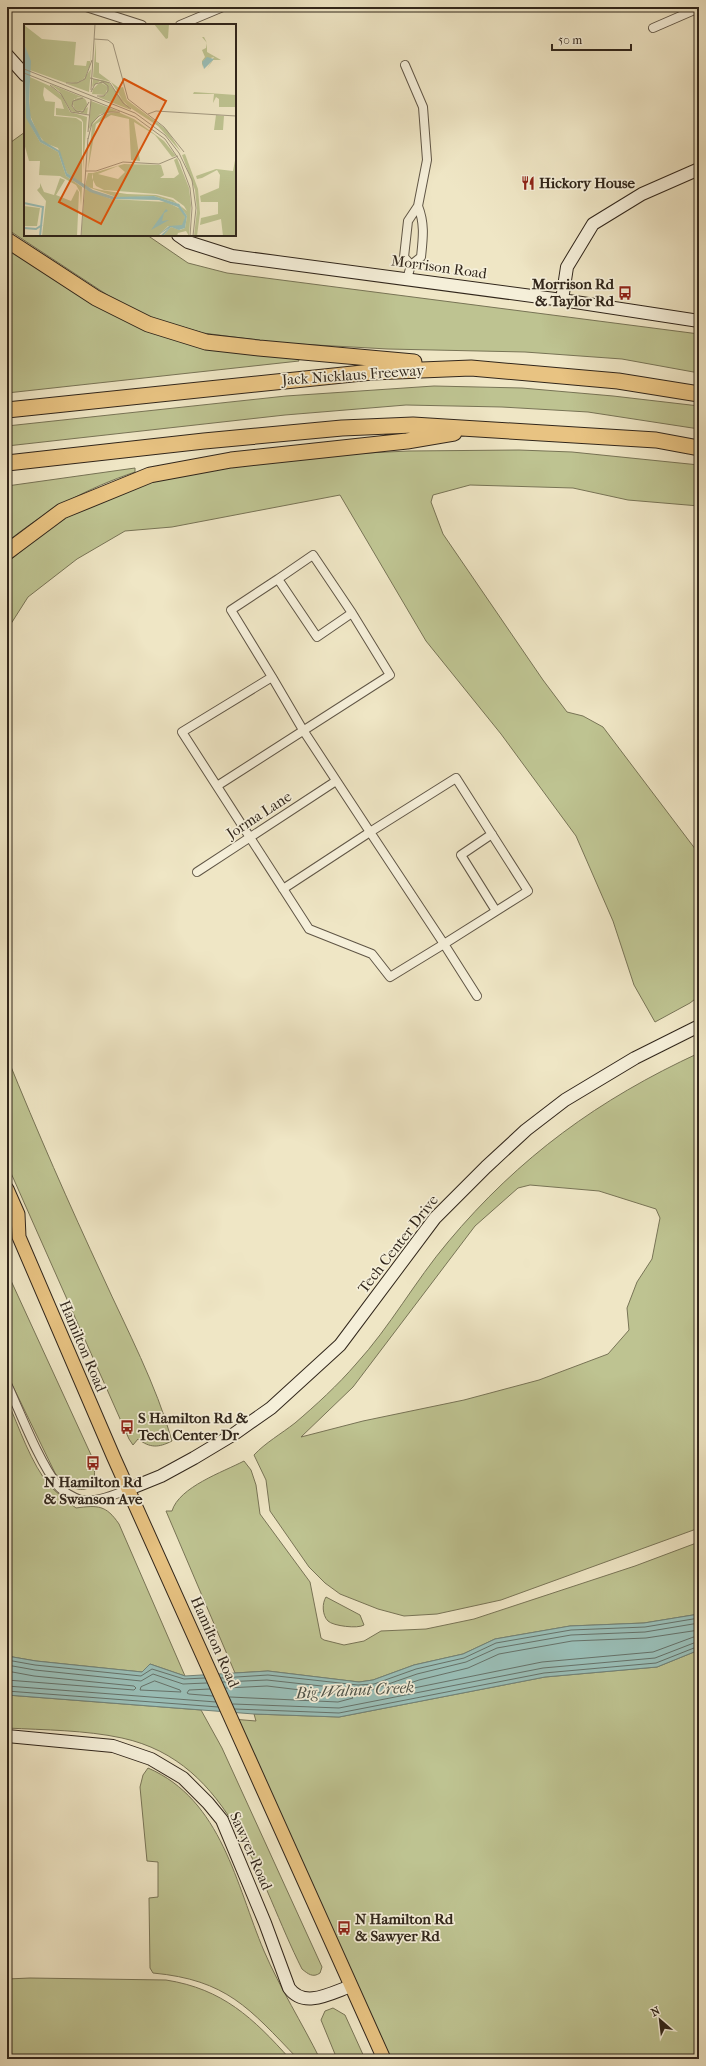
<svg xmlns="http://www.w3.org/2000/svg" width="706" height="2066" font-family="'IM FELL French Canon',serif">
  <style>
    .green { fill: #bec391; stroke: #787456; fill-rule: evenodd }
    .water { fill: #9abfb8; stroke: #708279 }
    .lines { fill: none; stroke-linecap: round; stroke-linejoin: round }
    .shore { stroke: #66726a; stroke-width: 1 }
    .street-casing { stroke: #605646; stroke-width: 10 }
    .secondary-casing { stroke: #31261b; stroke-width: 14 }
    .primary-casing { stroke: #31261b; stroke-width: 15 }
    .highway-casing { stroke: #31261b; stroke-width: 17 }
    .street { stroke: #f5efd9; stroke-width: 8 }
    .secondary { stroke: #f5efd9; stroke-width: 12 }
    .primary { stroke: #e8c382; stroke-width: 13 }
    .highway { stroke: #e8c382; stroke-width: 15 }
    .labels { text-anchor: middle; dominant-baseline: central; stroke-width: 3.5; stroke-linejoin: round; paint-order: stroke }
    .poi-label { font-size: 15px; font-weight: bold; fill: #31261b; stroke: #f5efd9; text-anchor: start }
    .street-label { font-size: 15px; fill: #31261b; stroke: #f5efd9 }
    .water-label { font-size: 16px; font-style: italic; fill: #50544a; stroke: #f5efd9 }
    .inset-river { fill: none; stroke: #9abfb8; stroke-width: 2 }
    .inset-road { fill: none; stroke: #a39981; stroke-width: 1 }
    .view { fill: #df560d; fill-opacity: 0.15; stroke: #df560d; stroke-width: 2 }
    .inset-edge { fill: none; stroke: #31261b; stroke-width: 2 }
  </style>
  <rect width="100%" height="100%" fill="#efe6c5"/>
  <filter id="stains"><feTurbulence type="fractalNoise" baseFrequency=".005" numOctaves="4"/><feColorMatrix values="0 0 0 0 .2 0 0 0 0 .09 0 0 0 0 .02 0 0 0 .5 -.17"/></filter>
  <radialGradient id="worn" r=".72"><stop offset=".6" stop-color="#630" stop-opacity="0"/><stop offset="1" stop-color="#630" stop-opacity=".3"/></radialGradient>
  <!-- green -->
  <path class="green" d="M25 132V235H147L188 263 227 273 699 334V373L622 359 525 352 388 349 280 343 203 333 152 318 109 296 7 229V145Z
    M7 245 124 318 297 356 299 361 7 393Z
    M434 386 522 388 613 396 699 406V429L588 412 502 407 406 405 285 415 7 446V426L286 396Z
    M519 450 572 452 699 465V506L628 500 573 488 470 485 433 495 431 502 443 534 543 680 567 712 583 716 603 727 699 854V996L690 1003 655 1022 634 985 613 921 576 836 501 734 426 641 340 495 172 527 125 531 77 559 28 597 7 630V563L46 530 79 510 151 482 225 468 345 454 409 451Z
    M135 468V472C88 488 46 510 7 542V486Z
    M699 1053V1528L501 1600 437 1614 404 1616 378 1609 340 1594 325 1583 309 1567 270 1511 266 1480 254 1455C265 1443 281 1434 295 1423 316 1405 338 1385 356 1364 390 1327 415 1281 448 1242 519 1157 599 1099 699 1053ZM530 1185 599 1191 656 1209 660 1218 652 1259 637 1282 627 1308 629 1330 608 1354 539 1380 464 1400 363 1421 301 1437 353 1387 475 1226 518 1188Z
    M7 1057C37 1131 69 1204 103 1277 127 1330 156 1384 172 1441 158 1448 150 1448 138 1439L133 1445 129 1439 7 1164Z
    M7 1272 92 1457C103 1496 76 1498 55 1473L7 1374Z
    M7 1400C19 1427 31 1464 50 1486 58 1494 67 1501 76 1508 98 1505 106 1505 119 1524L185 1676 150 1664 142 1672 36 1661 7 1656Z
    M244 1461 251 1470 256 1485 260 1514 310 1582 321 1638 324 1640 344 1645 364 1641 381 1631 426 1629 474 1619 635 1566 699 1542V1614L644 1623 570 1626 495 1639 463 1654 414 1665 373 1680 359 1682 268 1671 235 1673 166 1511H172C179 1487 223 1472 244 1461Z
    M326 1597 360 1615 364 1625C358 1629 333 1626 328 1621 322 1615 322 1603 326 1597Z
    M699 1650V2059H384L232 1719 256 1721 254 1714 339 1717 545 1677 657 1667Z
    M7 1695 201 1710 222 1748 322 1967 320 1973C313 1978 308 1974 302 1969 258 1882 233 1762 122 1738 85 1730 45 1730 7 1728Z
    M148 1768C222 1800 236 1885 264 1951 280 1988 302 2023 320 2059H298C249 2008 227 1980 153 1973L150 1968 149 1898 158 1897V1862L147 1861 140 1787 143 1775Z
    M30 1978 166 1980C223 1989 253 2018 290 2059H7V1979Z
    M333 2008 345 2015 365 2059H337L321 2020 325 2011Z"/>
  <!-- water -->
  <path class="water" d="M699 1614V1650L657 1667 545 1677 339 1717 254 1714 7 1695V1656L36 1661 142 1672 150 1664 185 1676 268 1671 359 1682 373 1680 414 1665 463 1654 495 1639 570 1626 644 1623Z"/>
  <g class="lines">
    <!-- shore -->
    <path class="shore" d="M699 1630 646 1638 572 1641 499 1654 468 1668 419 1680 398 1687 397 1689 399 1691 542 1662 653 1652 699 1635
      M7 1660 35 1665 141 1676 152 1669 184 1679 205 1678
      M7 1665 35 1670 141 1681 153 1674 183 1684 207 1683
      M7 1671 34 1676 134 1686 136 1688 134 1690 7 1680
      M221 1678 268 1675 358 1685 374 1684 416 1669 464 1658 496 1643 571 1630 645 1627 699 1618
      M155 1681 180 1690 181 1692 140 1690 141 1687Z
      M223 1682 267 1680 358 1690 374 1689 417 1674 466 1662 497 1648 571 1635 645 1632 699 1623
      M7 1686 216 1702
      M226 1688 267 1686 351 1696 353 1698 338 1702 230 1697
      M210 1689 189 1690 187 1693 189 1694 213 1696
      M7 1691 218 1707
      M233 1704 339 1708 543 1668 655 1658 699 1641
      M235 1709 339 1713 544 1673 656 1663 699 1646"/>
    <defs>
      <path id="street" d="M86 7 142 25
        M180 25 223 7
        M653 28 699 8
        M405 65 423 107 427 160 418 206 408 221 404 257 411 265
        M407 279 411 265 421 257C423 238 425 224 418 206
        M272 677 231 610 278 579
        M456 778 528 891 444 944 370 832Z
        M217 786 390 675 352 613 317 637 278 579 313 555 352 613
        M492 834 461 855 496 911
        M197 872 336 781
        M283 889 370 832 303 730 272 677 182 732 309 929 372 954 390 977 444 944 477 996
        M7 1384C21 1414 38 1460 58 1486 62 1491 74 1498 81 1500 94 1503 117 1494 129 1489"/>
      <path id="secondary" d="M7 55 25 75
        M178 235 188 242 232 256 562 300 699 321
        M562 300 567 267 593 224 642 194 699 169
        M129 1489 161 1476 194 1458 234 1434 271 1408 340 1345 435 1218 486 1167 526 1130 565 1100 635 1058 699 1026
        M7 1736 113 1746 151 1759 183 1778 208 1803 222 1820 265 1923 289 1988C304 2009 331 1993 351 1986"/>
      <path id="primary" d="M7 1189 18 1214 19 1237 114 1458 384 2059"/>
      <path id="highway" d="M7 240 96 298 148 324 206 342 259 348 414 362
        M7 410 372 372 471 368 618 381 699 394
        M7 463 204 441 342 428 413 425 656 440 699 448
        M7 552 62 511 150 475 231 460 407 441 454 433"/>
    </defs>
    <!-- street casing -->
    <use href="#street" class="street-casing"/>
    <!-- secondary casing -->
    <use href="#secondary" class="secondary-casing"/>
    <!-- primary casing -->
    <use href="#primary" class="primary-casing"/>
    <!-- highway casing -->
    <use href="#highway" class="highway-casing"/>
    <!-- street -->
    <use href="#street" class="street"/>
    <!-- secondary -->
    <use href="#secondary" class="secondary"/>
    <!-- primary -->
    <use href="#primary" class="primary"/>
    <!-- highway -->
    <use href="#highway" class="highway"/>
  </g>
  <!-- icons -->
  <defs>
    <symbol id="restaurant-bare" viewBox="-9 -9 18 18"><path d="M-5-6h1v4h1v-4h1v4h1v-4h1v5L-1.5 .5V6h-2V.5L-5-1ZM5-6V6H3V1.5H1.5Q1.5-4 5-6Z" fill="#8f2418" stroke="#f5efd9" stroke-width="2.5" paint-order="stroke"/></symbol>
    <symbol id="bus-bare" viewBox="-9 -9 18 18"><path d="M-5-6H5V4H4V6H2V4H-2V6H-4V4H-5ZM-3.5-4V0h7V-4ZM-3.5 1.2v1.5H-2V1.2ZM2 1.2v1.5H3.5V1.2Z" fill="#8f2418" stroke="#f5efd9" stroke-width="2.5" paint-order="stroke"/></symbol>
  </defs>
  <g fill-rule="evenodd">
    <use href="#restaurant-bare" x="518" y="173" width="20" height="20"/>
    <use href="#bus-bare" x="615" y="283" width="20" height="20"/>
    <use href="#bus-bare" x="117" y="1417" width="20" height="20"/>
    <use href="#bus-bare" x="83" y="1453" width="20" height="20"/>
    <use href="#bus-bare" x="334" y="1918" width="20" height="20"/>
  </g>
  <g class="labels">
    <!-- poi labels -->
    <g class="poi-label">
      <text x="539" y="183">Hickory House</text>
      <text x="614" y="284" text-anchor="end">Morrison Rd<tspan x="614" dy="17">&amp; Taylor Rd</tspan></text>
      <text x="138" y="1418">S Hamilton Rd &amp;<tspan x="138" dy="17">Tech Center Dr</tspan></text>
      <text x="93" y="1482" text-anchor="middle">N Hamilton Rd<tspan x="93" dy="17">&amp; Swanson Ave</tspan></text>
      <text x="355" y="1919">N Hamilton Rd<tspan x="355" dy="17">&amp; Sawyer Rd</tspan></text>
    </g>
    <!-- street labels -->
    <g class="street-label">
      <text transform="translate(439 267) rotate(8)">Morrison Road</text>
      <text transform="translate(353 375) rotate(-4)">Jack Nicklaus Freeway</text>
      <text transform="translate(259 815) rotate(-33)">Jorma Lane</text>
      <text transform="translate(398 1244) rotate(-52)">Tech Center Drive</text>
      <text transform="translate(83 1346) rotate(67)">Hamilton Road</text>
      <text transform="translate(215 1642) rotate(66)">Hamilton Road</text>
      <text transform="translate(251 1851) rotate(66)">Sawyer Road</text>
    </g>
    <!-- water labels -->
    <g class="water-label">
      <text transform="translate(355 1690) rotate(-3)">Big Walnut Creek</text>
    </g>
  </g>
  <!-- overview -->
  <g transform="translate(24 24)">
    <rect width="212" height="212" fill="#efe6c5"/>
    <path d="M130 0H145L144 14 142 15ZM0 1 18 15 52 18 50 41 62 42 63 37H66L68 15 66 41 61 54 55 58 42 59 3 45 0 42ZM178 13H180L183 19V28L197 36H189L183 45 190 33 180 36 178 43V37L181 33 178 26 182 24 183 19ZM72 16V38L75 39V49L95 64 99 63 103 76 143 106 157 128 134 102 102 81 87 58 69 53ZM67 45 65 68 43 60 58 57ZM0 50 2 86 7 102 16 118 34 128 42 152 58 163 57 182 56 168 52 161 36 152 15 151 16 137H5L0 119ZM6 53 28 63 38 72 46 88 63 93 59 146V98L57 95 52 93 32 91V84L40 85 37 76 20 63 19 71 21 77 31 78 30 92 52 94 58 98V160L43 149 34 124 21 119 14 110 5 89ZM69 55 79 56 84 58 107 86 74 73 82 71 84 63 76 57 68 63ZM76 58 84 63 81 71 68 70 69 65ZM26 60 58 73 50 75 48 83 56 89 64 83 63 90 53 89 47 87 35 67ZM170 68 212 71V83H195V75L192 73 189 79 190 70H169ZM49 80a7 7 0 1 1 14 0a7 7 0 1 1-14 0ZM67 77 94 87 76 90 65 105ZM94 88 110 95 140 117 152 132 148 133 131 111 110 98 116 137 107 136 105 95 87 91 72 100 64 146 68 101 80 90ZM192 91 200 92 199 106H190ZM161 130 174 165 176 189 173 212H170L173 186 171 166 158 131ZM212 131V212H199L197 195 176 201 177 194 194 190V178H177L176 172 195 164 196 151 193 146 178 154 173 155 172 152 192 145 209 147ZM153 134 165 164 167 181 165 212 162 207 154 209 153 212H139L147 203 156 206 161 204 163 192 155 180 130 172 95 174 61 162 64 149H69L68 153 69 156V149L100 140 137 141 140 151 136 154H150L155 150 150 136ZM94 142 101 148 94 155 74 150ZM69 156 72 162 80 166 133 170 149 174 160 182 163 187 149 176 132 171 103 170 77 166 69 164ZM36 154 41 156 32 171 47 177 53 165 55 168 53 212H18L22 177 13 166 16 163V159L20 168 30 171ZM61 165 87 175 142 178 159 186 161 193 160 202H144L134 212H57ZM0 182 16 184 13 202H0Z" fill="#bec391" fill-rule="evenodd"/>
    <path d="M0 20 7 37 5 78 7 95 18 116 36 127 43 149 69 166 91 173 130 172 155 180 163 192 161 204 155 206 147 203 139 212H136L145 204 133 212 145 202 158 201 161 193 154 183 135 176 87 175 66 168 42 152 34 128 16 118 2 94ZM183 33 190 35 180 45 178 38ZM142 185 144 187 140 189 138 197 145 196 127 206Z" fill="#9abfb8"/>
    <path class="inset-river" d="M0 179 19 183 16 212M0 204 12 205 18 201"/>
    <path class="inset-road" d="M70 15 84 16 89 20 104 75 140 103 160 128M0 45 111 89 141 111 155 129 168 156 172 184 169 212M0 49 111 93 141 115 156 137 166 164 168 184 166 212M66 54 86 59 99 79 107 85M42 59H53L61 55 68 36M26 61 37 70 47 88 65 91M67 66 71 0M67 68 71 60 79 58 84 62V67L80 72H73M59 74 49 77 48 82 52 87 59 88 65 78M124 90 132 87 212 92M64 108 67 76M64 115 68 99 75 92 83 88H96M61 147H72L99 138 135 140 154 132M57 212 64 114"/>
    <path class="view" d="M100 55 142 77 77 200 35 178Z"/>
    <rect width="212" height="212" class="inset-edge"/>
  </g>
  <!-- margin -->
  <rect width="706" height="2066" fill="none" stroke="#efe6c5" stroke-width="24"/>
  <rect x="8" y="8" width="690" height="2050" fill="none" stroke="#31261b" stroke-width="2"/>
  <rect x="12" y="12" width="682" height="2042" fill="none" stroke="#31261b"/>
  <!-- north arrow -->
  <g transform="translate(660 2020) rotate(332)" stroke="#f5efd9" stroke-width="3" paint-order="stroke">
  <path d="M0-3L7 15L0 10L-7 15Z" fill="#31261b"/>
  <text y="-6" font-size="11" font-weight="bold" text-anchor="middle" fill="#31261b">N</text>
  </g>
  <!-- scale -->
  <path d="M552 44v6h79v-6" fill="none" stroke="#31261b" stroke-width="2"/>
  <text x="558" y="44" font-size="12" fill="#31261b" stroke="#f5efd9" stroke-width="3" paint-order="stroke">50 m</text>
  <rect width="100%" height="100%" filter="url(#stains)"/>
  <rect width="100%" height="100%" fill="url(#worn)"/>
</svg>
